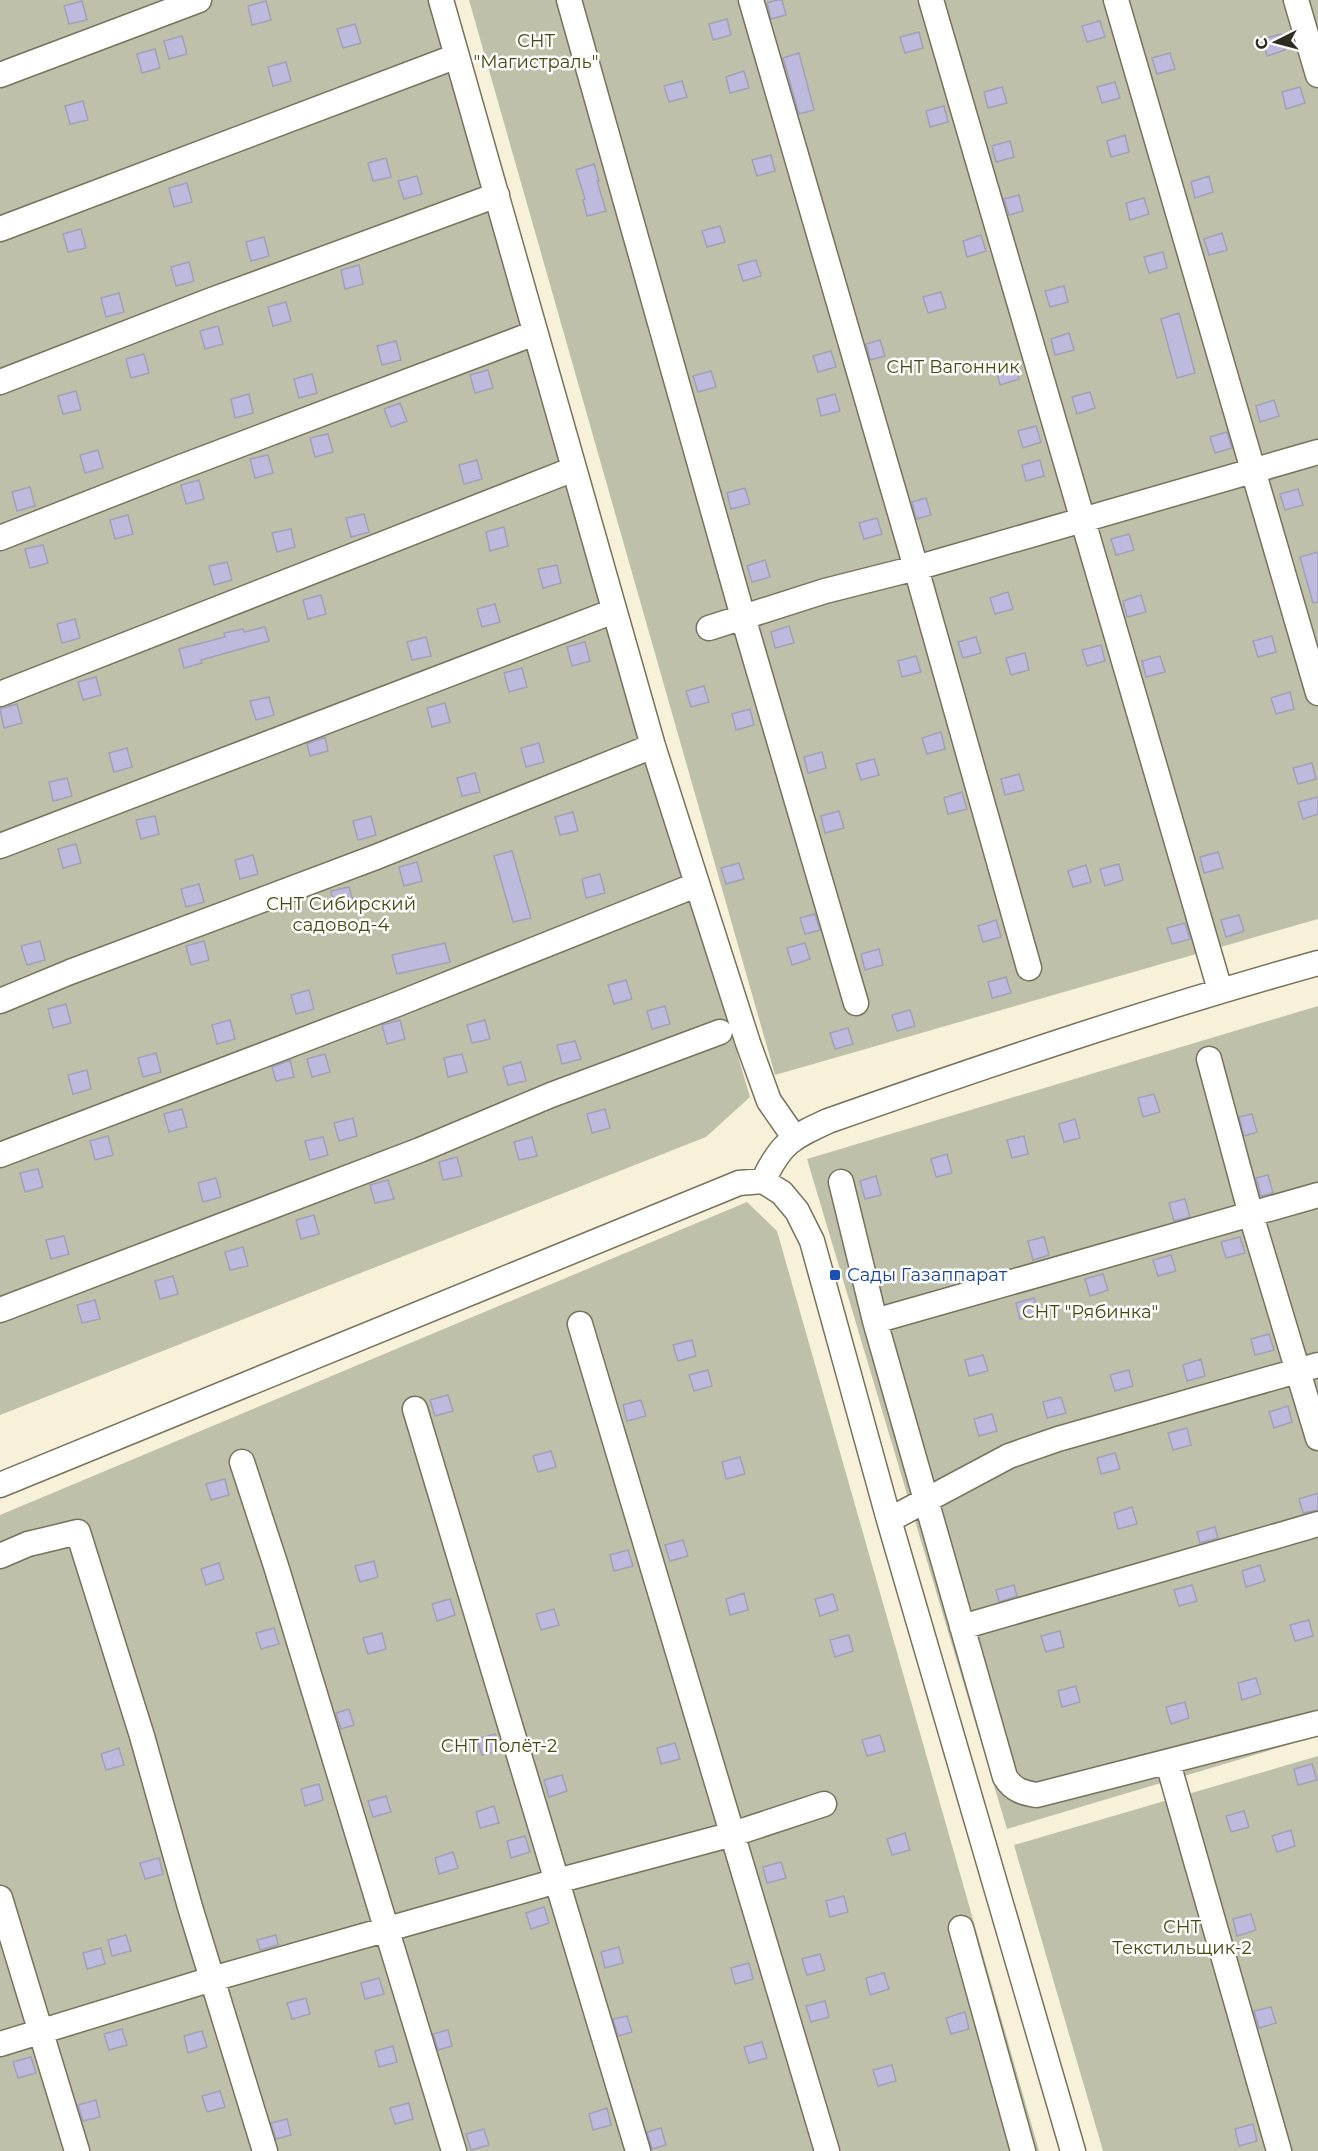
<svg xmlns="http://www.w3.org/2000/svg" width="1318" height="2151" font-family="Montserrat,sans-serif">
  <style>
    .garden { fill: #bec0a9 }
    .building { fill: #bebadd; stroke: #a29fb6; stroke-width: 1.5 }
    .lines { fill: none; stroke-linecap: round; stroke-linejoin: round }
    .minor-casing { stroke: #78725c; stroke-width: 27 }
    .minor { stroke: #fff; stroke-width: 24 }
    .transit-dot { fill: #1a4fb4; stroke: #fefefe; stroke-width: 2 }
    .labels { text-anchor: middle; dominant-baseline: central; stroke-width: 5; stroke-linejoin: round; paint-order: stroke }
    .park-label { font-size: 18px; fill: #474a0d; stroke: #fefefe }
    .transit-label { font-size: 18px; fill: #164399; stroke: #fefefe; text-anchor: start }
  </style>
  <rect width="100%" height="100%" fill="#f8f1d9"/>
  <!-- garden -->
  <path class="garden" d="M0 0H429L750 1097 706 1137 0 1415Z
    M469 0H1318V919L775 1075Z
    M1318 1006V1736L1007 1829 807 1159Z
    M747 1202 777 1231 1039 2151H0V1515Z
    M1318 1756V2151H1103L1014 1845Z"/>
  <!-- building -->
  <path class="building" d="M777 0H782L786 15 771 19 767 3Z
    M82 1 87 20 69 24 64 6Z
    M266 1 271 20 252 25 248 6Z
    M727 19 731 35 713 40 709 24Z
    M1100 21 1105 37 1087 42 1082 26Z
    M355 24 361 43 343 48 337 29Z
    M919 32 923 48 905 53 900 37Z
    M1281 34 1285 50 1267 56 1263 39Z
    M182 36 187 54 169 59 164 41Z
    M155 49 160 68 142 73 137 54Z
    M799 53 814 110 799 114 783 58Z
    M1170 53 1175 69 1157 74 1152 58Z
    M286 62 291 81 273 86 268 67Z
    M744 71 749 88 730 93 726 77Z
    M682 81 687 97 669 102 664 86Z
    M1115 82 1120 98 1102 103 1097 87Z
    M1002 87 1007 103 988 108 984 92Z
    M1300 87 1305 103 1286 109 1282 92Z
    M83 101 88 120 70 124 65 106Z
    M944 106 948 122 930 127 926 111Z
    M1125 135 1129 152 1111 157 1107 141Z
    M1010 141 1014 157 996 162 992 146Z
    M771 155 775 171 757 176 752 160Z
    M386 158 391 177 373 181 368 163Z
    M594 164 599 181H597L606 211 587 216 583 200 585 199 576 170Z
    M417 176 422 194 404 199 398 181Z
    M1209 176 1213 192 1195 198 1191 182Z
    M187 183 192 202 174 207 169 188Z
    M1019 195 1023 211 1009 215 1004 199Z
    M1144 198 1149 214 1130 220 1126 203Z
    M720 226 725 242 707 247 702 231Z
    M81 229 86 248 68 252 63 234Z
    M1222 233 1227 250 1209 255 1204 239Z
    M981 235 986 251 967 257 963 241Z
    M264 237 269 256 251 261 246 242Z
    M1163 252 1167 268 1149 273 1144 257Z
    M756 260 761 276 743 281 738 265Z
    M189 262 194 281 176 286 171 267Z
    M359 265 363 284 345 289 341 270Z
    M1064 286 1068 302 1050 307 1045 291Z
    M941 292 946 308 928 313 923 297Z
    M119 293 124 312 106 317 101 298Z
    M286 302 291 321 273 326 268 307Z
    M1179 313 1195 373 1177 378 1161 319Z
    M218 326 223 344 205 349 200 331Z
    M1069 333 1074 350 1055 355 1051 339Z
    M880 340 885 356 870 360 866 344Z
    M396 341 401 360 382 365 377 346Z
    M831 351 836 367 818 372 813 356Z
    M144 354 149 373 131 378 126 359Z
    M1014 363 1019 379 1000 385 996 369Z
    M488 370 493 388 475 393 470 375Z
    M711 371 716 387 698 392 693 376Z
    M312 374 317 393 299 398 294 379Z
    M76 391 81 410 63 414 58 396Z
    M1090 392 1095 408 1077 414 1072 397Z
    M249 394 253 413 235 418 231 399Z
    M835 394 840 411 821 416 817 399Z
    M1274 400 1279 416 1260 422 1256 406Z
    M400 403 407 421 391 427 384 409Z
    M1036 426 1041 442 1023 448 1018 431Z
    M1227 432 1232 448 1215 453 1210 437Z
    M328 434 333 452 315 457 310 438Z
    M98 450 103 468 85 473 80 455Z
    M268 455 273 473 255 478 250 459Z
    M477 460 482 479 464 484 459 465Z
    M1040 460 1044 476 1026 481 1022 465Z
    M199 480 204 499 186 504 181 485Z
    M30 487 35 506 17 511 12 492Z
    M745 488 750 504 731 509 727 493Z
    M1298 489 1303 505 1285 510 1280 494Z
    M926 498 931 515 916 519 912 502Z
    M364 514 369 532 351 537 346 518Z
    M128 515 133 534 115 539 110 520Z
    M877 518 882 534 864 539 859 523Z
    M504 527 508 546 490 551 486 532Z
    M291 529 295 547 277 552 272 533Z
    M1129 534 1134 550 1116 555 1111 539Z
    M43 545 48 563 30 568 25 549Z
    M1318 552V602L1313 603 1300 557Z
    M765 560 770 577 752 582 747 566Z
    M227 562 232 580 214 585 209 566Z
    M557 565 561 583 543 588 538 569Z
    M1008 592 1013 609 995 614 990 598Z
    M321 595 326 614 308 619 303 600Z
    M1141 595 1146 612 1127 617 1123 601Z
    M495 604 500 622 482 627 477 609Z
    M75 619 80 638 62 643 57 624Z
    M789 626 794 643 775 648 771 632Z
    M265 627 269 641 201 660 202 663 184 668 179 649 225 637 224 633 243 629 244 632Z
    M1272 636 1276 652 1258 657 1253 641Z
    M426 637 431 656 412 660 407 642Z
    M976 637 981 653 963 658 958 642Z
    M585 642 590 661 572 666 567 647Z
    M1101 645 1105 661 1087 666 1082 650Z
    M1025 653 1029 670 1011 675 1006 658Z
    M916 656 921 672 902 677 898 661Z
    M1160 656 1165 672 1146 677 1142 661Z
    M522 668 527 687 509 692 504 673Z
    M96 677 101 695 83 700 78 682Z
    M704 686 709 702 691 707 686 691Z
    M1290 692 1294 709 1276 714 1271 698Z
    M269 697 274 715 256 720 250 701Z
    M445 703 450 722 432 727 427 708Z
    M17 704 22 723 4 728 0 709Z
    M750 709 754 725 736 730 732 714Z
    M941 732 945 749 927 754 922 738Z
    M325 737 328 751 310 756 307 744Z
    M539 743 544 762 526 767 521 748Z
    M127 748 132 767 114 772 109 753Z
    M822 752 826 768 808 773 804 757Z
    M874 759 879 775 861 780 856 764Z
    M1312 763 1316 779 1298 784 1293 768Z
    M475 773 480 792 462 796 457 778Z
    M1019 774 1024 790 1005 795 1001 779Z
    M67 778 72 796 53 801 49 782Z
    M962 792 967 809 948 814 944 798Z
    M1318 797V814L1303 819 1298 802Z
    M839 811 844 828 825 833 821 816Z
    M573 812 578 831 560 835 555 817Z
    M155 816 159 834 141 839 136 820Z
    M371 816 376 835 358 840 353 821Z
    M76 844 81 863 63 868 58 849Z
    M512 851 531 918 513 922 494 856Z
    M1218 852 1223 868 1204 873 1200 857Z
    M253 855 258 874 240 879 235 860Z
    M417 862 422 881 404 886 399 867Z
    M739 863 744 879 726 884 721 868Z
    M1119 864 1123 880 1105 886 1100 869Z
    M1086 865 1091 882 1073 887 1068 871Z
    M600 874 605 893 586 898 582 879Z
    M199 884 204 902 186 907 181 889Z
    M349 887 354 905 336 910 331 891Z
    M815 914 820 930 805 934 800 918Z
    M1239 915 1244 931 1226 937 1221 920Z
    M996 920 1001 937 983 942 978 926Z
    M1185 923 1190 939 1172 944 1167 928Z
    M40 941 45 960 27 965 21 946Z
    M204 941 209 960 191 965 186 946Z
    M445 943 450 962 397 974 392 955Z
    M805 943 810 959 792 965 787 948Z
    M879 949 883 965 865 970 861 954Z
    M1006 977 1011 993 992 998 988 982Z
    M626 980 632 999 614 1004 608 985Z
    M309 990 314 1009 296 1014 291 995Z
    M66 1004 71 1023 53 1028 48 1009Z
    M665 1006 670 1024 652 1029 647 1011Z
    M910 1010 915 1026 897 1031 892 1015Z
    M230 1020 235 1039 217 1044 212 1025Z
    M400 1020 405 1039 387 1044 382 1025Z
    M485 1020 490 1039 472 1043 467 1025Z
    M848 1028 853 1044 835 1049 830 1033Z
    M575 1041 581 1059 562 1064 557 1045Z
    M156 1053 161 1072 143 1077 138 1058Z
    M325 1054 330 1072 312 1077 307 1059Z
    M462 1054 467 1072 448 1077 444 1058Z
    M290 1060 294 1077 276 1081 272 1067Z
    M521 1062 526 1081 508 1085 503 1067Z
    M87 1070 91 1089 73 1094 68 1075Z
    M1154 1094 1160 1112 1143 1117 1138 1098Z
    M182 1109 187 1127 169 1132 164 1114Z
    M605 1109 610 1128 592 1133 587 1114Z
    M1252 1114 1257 1132 1244 1136 1239 1117Z
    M353 1118 357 1136 339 1141 334 1123Z
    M1075 1119 1080 1138 1064 1142 1059 1124Z
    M108 1136 113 1155 95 1160 90 1141Z
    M1024 1136 1028 1154 1012 1158 1007 1140Z
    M323 1137 328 1155 310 1160 305 1141Z
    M532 1137 537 1156 519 1160 514 1142Z
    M947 1154 952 1173 936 1177 931 1159Z
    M457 1157 462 1176 443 1180 439 1162Z
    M38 1169 43 1187 25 1192 20 1173Z
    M1268 1175 1273 1193 1261 1196 1256 1178Z
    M876 1176 881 1195 865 1199 860 1181Z
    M216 1178 221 1197 203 1202 198 1183Z
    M388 1180 394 1199 375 1203 370 1185Z
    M1185 1199 1190 1217 1174 1221 1169 1203Z
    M314 1215 319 1234 301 1239 296 1220Z
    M64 1236 69 1254 51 1259 46 1240Z
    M1044 1237 1049 1255 1033 1260 1028 1241Z
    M1240 1237 1245 1253 1226 1258 1221 1242Z
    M243 1247 248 1266 230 1270 225 1252Z
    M1171 1255 1176 1271 1158 1276 1153 1260Z
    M1103 1274 1108 1290 1090 1296 1085 1279Z
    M173 1276 178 1294 160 1299 155 1281Z
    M1034 1298 1039 1314 1020 1319 1016 1303Z
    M95 1300 100 1319 82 1323 77 1305Z
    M1269 1334 1274 1350 1255 1355 1251 1339Z
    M692 1340 696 1356 678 1361 673 1345Z
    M983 1355 988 1371 969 1376 965 1360Z
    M1201 1359 1205 1376 1187 1381 1183 1365Z
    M708 1370 712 1386 694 1391 689 1375Z
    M1129 1370 1133 1386 1115 1391 1110 1375Z
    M448 1395 453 1411 435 1416 430 1400Z
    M1061 1397 1066 1413 1047 1418 1043 1402Z
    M641 1400 646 1416 627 1421 623 1405Z
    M1288 1406 1292 1422 1274 1428 1269 1412Z
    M992 1414 997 1431 979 1436 974 1419Z
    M1187 1428 1191 1445 1173 1450 1168 1433Z
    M551 1451 556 1467 538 1472 533 1456Z
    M1115 1453 1120 1469 1101 1474 1097 1458Z
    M740 1457 745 1474 726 1479 722 1462Z
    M225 1479 229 1495 211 1500 206 1484Z
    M1318 1493V1510L1303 1513 1299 1499Z
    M1132 1507 1137 1524 1118 1529 1114 1513Z
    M1215 1527 1218 1538 1200 1543 1197 1532Z
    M683 1540 688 1556 670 1561 665 1545Z
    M628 1550 633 1566 614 1571 610 1555Z
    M374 1561 378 1577 360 1582 355 1566Z
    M219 1563 224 1579 206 1585 201 1569Z
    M1260 1565 1265 1581 1246 1587 1242 1571Z
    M1014 1585 1017 1596 999 1602 996 1590Z
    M1192 1585 1197 1601 1179 1606 1174 1590Z
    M744 1593 748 1610 730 1615 726 1599Z
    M833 1594 838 1610 820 1616 815 1599Z
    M450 1599 455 1615 437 1621 432 1604Z
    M554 1609 559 1625 541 1630 536 1614Z
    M1309 1620 1313 1636 1295 1641 1290 1625Z
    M274 1628 279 1644 261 1649 256 1633Z
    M1060 1631 1064 1647 1046 1652 1041 1636Z
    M382 1633 386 1649 368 1654 363 1638Z
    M849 1635 853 1651 835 1657 830 1640Z
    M1256 1678 1261 1694 1242 1700 1238 1683Z
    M1076 1686 1080 1702 1062 1707 1058 1691Z
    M1185 1702 1189 1718 1171 1724 1166 1707Z
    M349 1709 354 1725 341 1729 336 1713Z
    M495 1734 500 1750 482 1755 477 1739Z
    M880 1735 885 1751 867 1756 862 1740Z
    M675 1743 680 1759 661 1764 657 1748Z
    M119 1748 124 1765 106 1770 101 1754Z
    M1312 1764 1317 1780 1298 1785 1294 1769Z
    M562 1775 567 1791 549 1797 544 1780Z
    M319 1784 323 1800 305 1806 301 1789Z
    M386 1796 391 1812 373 1817 368 1801Z
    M494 1806 499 1823 480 1828 476 1812Z
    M1244 1811 1249 1827 1231 1832 1226 1816Z
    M1291 1830 1295 1846 1277 1852 1272 1836Z
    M905 1833 910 1850 892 1855 887 1839Z
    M525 1836 530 1852 511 1858 507 1841Z
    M453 1852 458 1868 439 1874 435 1858Z
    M159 1858 163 1874 145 1879 140 1863Z
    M781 1862 786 1878 767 1883 763 1867Z
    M844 1896 848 1912 830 1917 826 1901Z
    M544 1907 549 1923 531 1929 526 1913Z
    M1251 1914 1256 1930 1237 1936 1233 1919Z
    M126 1935 131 1951 112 1956 108 1940Z
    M276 1935 278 1945 260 1950 257 1940Z
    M619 1947 623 1963 605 1968 601 1952Z
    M101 1948 105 1964 87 1969 83 1953Z
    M820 1954 825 1970 807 1975 802 1959Z
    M749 1963 753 1979 735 1984 731 1968Z
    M884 1973 889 1989 870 1995 866 1978Z
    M379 1978 384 1994 365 1999 361 1983Z
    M306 1998 310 2014 292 2019 287 2003Z
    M825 2001 829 2017 811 2022 806 2006Z
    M1271 2007 1276 2023 1259 2028 1254 2011Z
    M965 2012 969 2029 951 2034 946 2018Z
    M627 2016 632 2032 618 2036 613 2019Z
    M122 2029 127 2045 109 2050 104 2034Z
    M448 2030 452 2046 438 2050 433 2034Z
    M202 2031 207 2047 188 2053 184 2036Z
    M762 2042 767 2058 749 2063 744 2047Z
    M393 2046 397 2062 379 2067 375 2051Z
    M31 2057 36 2073 18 2078 13 2062Z
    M892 2065 896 2081 878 2086 873 2070Z
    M220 2091 225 2107 207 2112 202 2096Z
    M96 2100 100 2117 83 2121 78 2105Z
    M409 2103 413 2119 395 2124 390 2108Z
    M607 2108 611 2125 593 2130 589 2114Z
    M287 2119 291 2135 276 2139 271 2123Z
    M1253 2124 1257 2141 1239 2146 1235 2129Z
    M661 2128 666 2145 652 2149 647 2132Z
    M484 2129 489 2145 471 2150 466 2134Z"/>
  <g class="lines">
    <defs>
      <path id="minor" d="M441 0 653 746 748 1043 769 1101 794 1137
        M569 0 743 617 856 1003
        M751 0 916 568 1029 968
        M931 0 1220 990
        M1116 0 1318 693
        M1296 0 1318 75
        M0 75 199 0
        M0 229 457 56
        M0 382 209 301 497 195
        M0 538 181 467 535 333
        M709 628 825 591 916 568 1318 452
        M0 694 574 469
        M0 846 614 611
        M0 1001 70 972 376 857 653 746
        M1209 1059 1251 1215 1318 1438
        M0 1155 395 1005 696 885
        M763 1181C781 1143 791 1138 828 1121 990 1064 1152 1009 1318 963
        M841 1182 875 1321 1005 1777C1013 1790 1023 1793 1037 1795L1318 1723
        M0 1310 420 1150 551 1095 720 1032
        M875 1321 1318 1195
        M580 1324 827 2151
        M415 1409 638 2151
        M242 1462 276 1566 454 2151
        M0 1485 739 1183 763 1181 782 1193 797 1211 812 1241 889 1520 1073 2151
        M889 1520 1009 1456 1058 1439 1318 1365
        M0 1556 28 1544 78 1532 142 1736 190 1907 265 2151
        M962 1627 1318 1524
        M1168 1763 1279 2151
        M0 1898 77 2151
        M961 1928 1023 2151
        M0 2044 212 1979 557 1881 733 1834 824 1804"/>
    </defs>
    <!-- minor casing -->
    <use href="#minor" class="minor-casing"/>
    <!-- minor -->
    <use href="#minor" class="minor"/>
  </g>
  <!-- markers -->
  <rect class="transit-dot" x="829" y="1269" width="12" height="12" rx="3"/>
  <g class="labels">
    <!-- park labels -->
    <g class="park-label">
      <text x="536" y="41">СНТ<tspan x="536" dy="21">"Магистраль"</tspan></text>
      <text x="953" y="367">СНТ Вагонник</text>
      <text x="341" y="904">СНТ Сибирский<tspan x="341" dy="21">садовод-4</tspan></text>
      <text x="1090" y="1312">СНТ "Рябинка"</text>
      <text x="499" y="1746">СНТ Полёт-2</text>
      <text x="1182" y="1927">СНТ<tspan x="1182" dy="21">Текстильщик-2</tspan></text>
    </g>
    <!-- transit labels -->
    <g class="transit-label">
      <text x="847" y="1275">Сады Газаппарат</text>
    </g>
  </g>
  <!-- north arrow -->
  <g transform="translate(1276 42) rotate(264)" stroke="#fefefe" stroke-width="4.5" paint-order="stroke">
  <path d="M0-4.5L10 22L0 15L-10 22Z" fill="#2e2c23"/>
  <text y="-9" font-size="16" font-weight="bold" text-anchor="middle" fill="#2e2c23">С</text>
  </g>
</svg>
